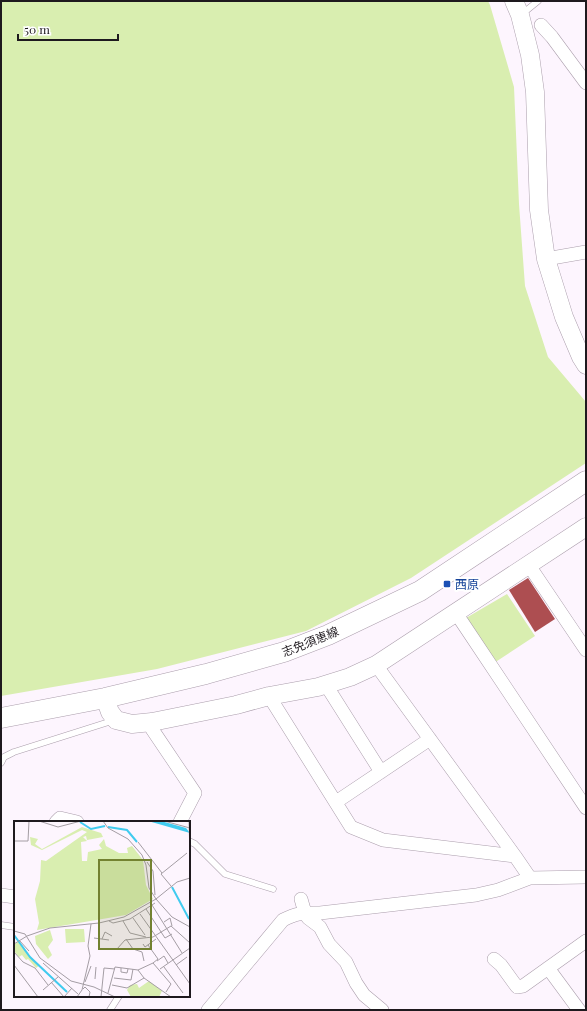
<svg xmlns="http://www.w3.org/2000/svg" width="587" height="1011" font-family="'Playfair Display','Noto Sans JP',serif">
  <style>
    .green { fill: #d9eeb0 }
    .building { fill: #ad4e51 }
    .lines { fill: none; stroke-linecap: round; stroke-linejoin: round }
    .lane-casing { stroke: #ab9eac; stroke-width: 7 }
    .street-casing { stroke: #ab9eac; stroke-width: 14 }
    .secondary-casing { stroke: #ab9eac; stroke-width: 19 }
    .primary-casing { stroke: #ab9eac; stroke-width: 21 }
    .lane { stroke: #fff; stroke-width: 6 }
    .street { stroke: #fff; stroke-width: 13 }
    .secondary { stroke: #fff; stroke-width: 18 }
    .primary { stroke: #fff; stroke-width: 20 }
    .transit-dot { fill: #1a4fb4; stroke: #fff; stroke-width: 1.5 }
    .labels { text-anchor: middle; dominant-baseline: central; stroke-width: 4; stroke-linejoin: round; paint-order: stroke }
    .transit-label { font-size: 12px; fill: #164399; stroke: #fff; text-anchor: start }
    .street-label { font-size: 12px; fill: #1e191e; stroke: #fff }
    .inset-river { fill: none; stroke: #41cbef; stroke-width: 2 }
    .inset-road { fill: none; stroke: #a49da4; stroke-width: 1 }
    .view { fill: #738231; fill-opacity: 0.15; stroke: #738231; stroke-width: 2 }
    .inset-edge { fill: none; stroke: #1e191e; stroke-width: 2 }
  </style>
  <rect width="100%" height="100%" fill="#fdf5fe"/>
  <!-- green -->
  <path class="green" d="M1 1H488L490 5 514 87 519 204 525 286 548 357 586 402V463L411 578 306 631 157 669 1 696Z
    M507 594 535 636 494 663 466 618Z"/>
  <!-- building -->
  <path class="building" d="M528 578 555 619 535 632 509 590Z"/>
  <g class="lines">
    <defs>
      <path id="lane" d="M522 14 538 1
        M1 763 4 757 14 752 115 720
        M189 841 195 844 225 874 273 889
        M1 925 15 927
        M110 1010 119 996"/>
      <path id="street" d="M541 25 552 37 586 83
        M546 259 586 252
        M528 564 586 650
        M456 613 586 808
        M376 665 515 856
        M326 685 381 772
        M269 696 351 827 383 840 515 856 530 878
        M152 722V729L195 793 180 822
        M336 802 430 739
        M56 822 60 818 77 822
        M1 895 15 897
        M301 899 305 913 308 918 320 927 329 944 346 962 356 983 364 995 382 1010
        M494 959 501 965 517 987 523 986 586 941
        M548 968 579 1010
        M208 1010 283 920C298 912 304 913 320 913L476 895 498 890 530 878 586 877"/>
      <path id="secondary" d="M514 1 520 15 530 55 535 92 539 210 546 259 564 317 581 357 586 365
        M105 698 110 712 116 720 132 724 152 722 236 705 269 696 318 687 350 677 376 665 586 527"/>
      <path id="primary" d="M1 718 105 698 206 674 284 652 328 635 420 591 586 481"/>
    </defs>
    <!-- lane casing -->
    <use href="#lane" class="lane-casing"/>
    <!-- street casing -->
    <use href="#street" class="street-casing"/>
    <!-- secondary casing -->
    <use href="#secondary" class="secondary-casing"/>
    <!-- primary casing -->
    <use href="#primary" class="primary-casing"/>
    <!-- lane -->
    <use href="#lane" class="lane"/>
    <!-- street -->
    <use href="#street" class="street"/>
    <!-- secondary -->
    <use href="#secondary" class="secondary"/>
    <!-- primary -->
    <use href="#primary" class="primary"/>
  </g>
  <!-- markers -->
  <rect class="transit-dot" x="443" y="580" width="8" height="8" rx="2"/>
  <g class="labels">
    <!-- transit labels -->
    <g class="transit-label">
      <text x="455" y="584">西原</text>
    </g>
    <!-- street labels -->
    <g class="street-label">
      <text transform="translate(310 641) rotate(-22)">志免須恵線</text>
    </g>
  </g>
  <!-- overview -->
  <g transform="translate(14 821)">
    <rect width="176" height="176" fill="#fdf5fe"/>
    <path d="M68 6 87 12 89 16 73 19 72 15 69 16 73 20 67 21 68 40H73L74 31 88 28 85 24 90 18 92 25 105 32H114L113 27 118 25 129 39 132 64 139 78 112 94 23 109 25 102 21 78 26 60 27 39 32 40 73 11 68 9 28 29 17 24 16 16 24 18 21 23 28 28ZM51 108H70L71 121 52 122ZM36 109 39 119 34 126 38 134 34 138 22 123 21 115ZM5 120 16 136 26 144 22 147 14 138 12 139 8 134 5 136 0 130V124ZM135 160 148 170 145 176H117L113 169 116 164 123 163 125 167Z" fill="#d9eeb0"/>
    <path d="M134 0H147L172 7 176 12Z" fill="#41cbef"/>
    <path class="inset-river" d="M66 1 77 8 91 5M94 6 113 9 123 21M158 66 175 98M0 114 16 136 53 171"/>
    <path class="inset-road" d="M25 0 44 6 67 0M89 0 94 7 114 18 128 34 132 44 135 67 142 78M150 0 176 7M175 0 176 34M0 20H14L15 0M124 21 148 52M133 41 139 50 141 74M157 65 147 53 173 32M142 78 158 96 176 106M138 84 168 132M132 88 151 117 158 113M126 93 176 163M119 97 131 114M95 100 99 102 116 98 141 82M109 100 116 112 132 116M150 101 156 97 158 105M0 110 11 113 26 137 57 160 80 166 101 176M80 117 95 119M88 118 91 111 98 115M112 118 119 128 128 131 130 140M5 119 15 130M0 123 13 115 36 107 85 102 110 96 142 78 163 61 176 57M129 123 131 126 142 118M134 124 144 138 139 142M103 128 111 119 139 116 157 105 176 122M0 131 9 141 21 147 34 164M143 140 150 135 154 142M29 142 64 173M0 144 24 176M162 144 173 136M150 146 169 172M107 147V151L113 152 114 148M146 148 176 127M124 149 130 157 157 176M100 157 117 159 119 148M81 158 82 146M37 161 50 176 58 167M71 161 77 145M98 164 113 167 130 157M69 168 71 166 76 171 75 176M29 169 44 156M94 172 101 146 124 149 139 142 157 163 152 171M63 176 68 169 76 135 74 125 77 103M87 176 90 147 101 148"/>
    <path class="view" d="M85 39H137V128H85Z"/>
    <rect width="176" height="176" class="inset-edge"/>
  </g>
  <!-- border -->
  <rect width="587" height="1011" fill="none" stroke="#1e191e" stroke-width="4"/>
  <!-- scale -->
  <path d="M18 34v6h100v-6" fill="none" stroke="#1e191e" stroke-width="2"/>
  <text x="24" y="34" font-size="12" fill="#1e191e" stroke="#ffffff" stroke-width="3" paint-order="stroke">50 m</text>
</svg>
